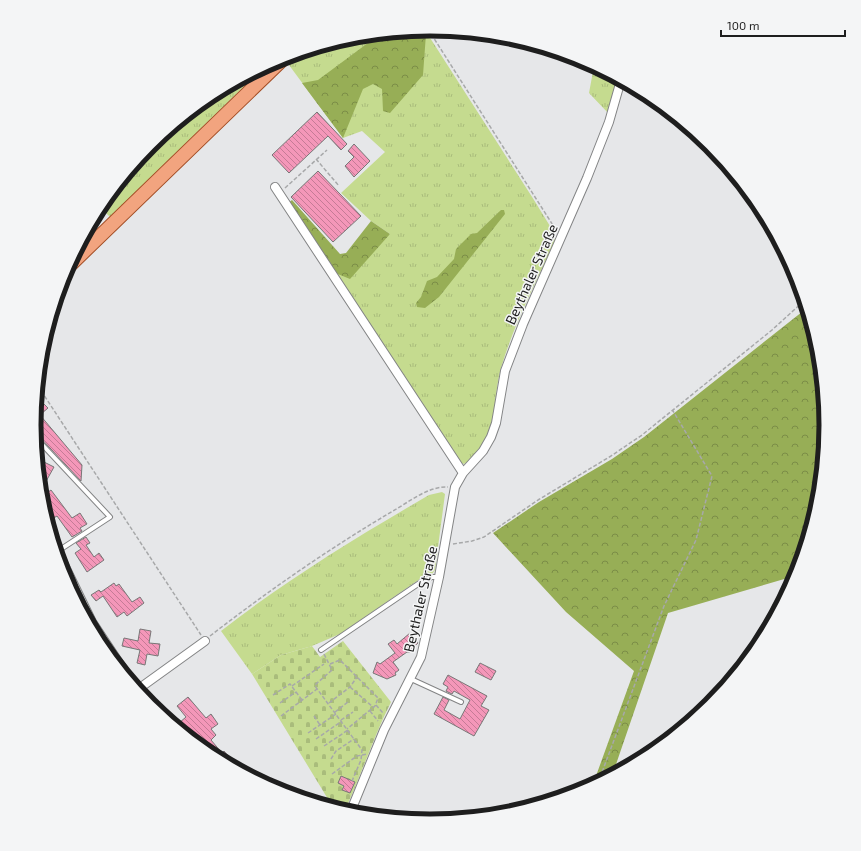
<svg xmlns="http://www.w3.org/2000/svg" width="861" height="851" font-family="'Exo 2',sans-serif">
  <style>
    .grass { fill: url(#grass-tufts) }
    .forest { fill: url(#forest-crowns) }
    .cemetery { fill: url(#cemetery-stones) }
    .building { fill: url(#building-back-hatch); stroke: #787777 }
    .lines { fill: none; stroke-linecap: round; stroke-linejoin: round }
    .lane-casing { stroke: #838485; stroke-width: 6 }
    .street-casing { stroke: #838485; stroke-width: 10 }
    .primary-casing { stroke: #a34e26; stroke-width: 15 }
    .path { stroke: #a7a8a9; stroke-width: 1.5; stroke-dasharray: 4 2; stroke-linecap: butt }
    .lane { stroke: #fff; stroke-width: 4 }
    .street { stroke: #fff; stroke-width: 8 }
    .primary { stroke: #f2a47f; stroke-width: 13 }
    .labels { text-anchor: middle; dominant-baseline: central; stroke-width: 3; stroke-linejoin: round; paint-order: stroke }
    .street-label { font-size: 14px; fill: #1e1e1e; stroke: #f4f5f6 }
    .rim { fill: none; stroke: #1e1e1e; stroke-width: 5 }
  </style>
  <defs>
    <pattern id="grass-tufts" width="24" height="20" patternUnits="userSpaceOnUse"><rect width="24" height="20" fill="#c5db8f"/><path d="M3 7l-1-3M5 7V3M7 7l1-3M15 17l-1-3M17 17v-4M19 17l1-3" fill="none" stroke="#a9bc7b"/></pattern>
    <pattern id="forest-crowns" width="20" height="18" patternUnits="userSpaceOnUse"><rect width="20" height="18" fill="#97ae56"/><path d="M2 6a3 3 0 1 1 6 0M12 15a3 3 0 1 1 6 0" fill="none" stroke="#7b8d47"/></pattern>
    <pattern id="cemetery-stones" width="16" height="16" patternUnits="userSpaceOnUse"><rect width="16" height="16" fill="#c5db8f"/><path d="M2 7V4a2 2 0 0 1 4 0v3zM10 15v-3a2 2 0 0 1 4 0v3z" fill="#a9bc7b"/></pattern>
    <pattern id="building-back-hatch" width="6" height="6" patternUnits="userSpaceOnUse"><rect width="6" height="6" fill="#f497b9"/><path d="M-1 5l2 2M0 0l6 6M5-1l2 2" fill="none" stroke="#c57b96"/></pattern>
  </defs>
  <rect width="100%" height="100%" fill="#e6e7e9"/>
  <!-- grass -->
  <path class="grass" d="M425 30 534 200 553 231 555 241C536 282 514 324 501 368 495 389 496 413 488 434 483 446 474 458 464 464L458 461 333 272 390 234 371 221 341 193 385 152 362 131 343 138 286 61 292 55 353 37Z
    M594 66 619 79 609 114 589 93Z
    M262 69 110 217 100 207 150 145 210 96Z
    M442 492 445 494 435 570 432 574 420 579 340 634 312 646 281 655 252 674 221 631C286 580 357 537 429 495Z"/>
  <!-- forest -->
  <path class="forest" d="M423 30 426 34 423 75 390 113 383 111 382 89 373 84 363 89 343 138 302 83 318 80 376 37 375 34Z
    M292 200 340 254 346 253 371 221 390 234 350 279 333 272 288 203Z
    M501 210H504L505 214 439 297 425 308 417 307 416 303 421 297 427 281 437 277 454 259 456 249 471 234 477 233Z
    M807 308 819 348 827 426 819 503 798 575 668 613 612 776 592 787 634 671 566 612 493 533 539 502 612 459 644 437Z"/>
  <!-- cemetery -->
  <path class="cemetery" d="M343 641 391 702C373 738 361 776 344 812L334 809 252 674 281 655 312 646 320 657Z"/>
  <!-- building -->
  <path class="building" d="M317 112 347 144 341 150 328 136 289 173 272 155Z
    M354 144 370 161 354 177 345 166 354 157 348 151Z
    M318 171 361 216 333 242 291 197Z
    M37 397 48 408 40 415 82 465 81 481 35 432 34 428 39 424 34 421Z
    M40 460 54 467 44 485 40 483 38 465Z
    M51 490 72 518 80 513 87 524 80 528 82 531 72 537 57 516 52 519 42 502 41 497Z
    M86 537 90 543 86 545 94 557 99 553 104 560 87 572 75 553 81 549 76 543Z
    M114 583 116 586 119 584 132 602 140 597 144 603 127 616 124 612 117 617 103 596 96 601 91 595 99 590 101 592Z
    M140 629 151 631 149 643 160 644 158 656 147 654 145 665 137 663 140 650 122 646 124 638 138 641Z
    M410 633 418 643 411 649 410 652H407L393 662 399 670 395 673 396 675 387 679 373 673 377 662 380 664 395 653 388 644 394 640 397 644Z
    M480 663 496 671 491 680 475 672Z
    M448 675 487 696 481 706 489 710 474 736 434 714 443 697 449 700 444 710 460 719 470 700 454 691 452 694 446 691 448 687 443 684Z
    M188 697 206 718 211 714 218 724 211 729 216 735 211 740 222 753 224 751 242 772 210 755 193 738 191 739 186 735 188 734 179 723 186 717 177 706Z
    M341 776 355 782 350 793 342 790 344 786 338 783Z
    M272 778 284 793 264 784Z"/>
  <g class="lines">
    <defs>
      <path id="lane" d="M35 437 110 517 58 551
        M321 650 421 582 432 577H439
        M411 679 461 702"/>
      <path id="street" d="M275 187 463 473
        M54 544 92 622 137 690
        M137 690 205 641
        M350 813 384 730 421 657 439 577 455 487 463 473 483 451 491 437 496 423 505 371 523 324 587 178 609 122 621 80"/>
      <path id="primary" d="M67 268 284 58"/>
    </defs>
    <!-- lane casing -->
    <use href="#lane" class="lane-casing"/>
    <!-- street casing -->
    <use href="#street" class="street-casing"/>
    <!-- primary casing -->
    <use href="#primary" class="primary-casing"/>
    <!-- path -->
    <path class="path" d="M428 29 556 230
      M316 159 339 186
      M285 188 327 150
      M38 386 201 635
      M453 544 472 541 484 537 538 500 611 456 642 435 772 330 805 300
      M210 636C268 591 330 548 393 511 409 502 428 486 448 487
      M324 654 332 670 316 684 315 686 362 750 361 760 352 781
      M330 664 340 660 378 698 375 706 347 729
      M292 686 324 664
      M350 687 374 708
      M273 695 290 684 302 700
      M280 703 296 692
      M329 703 350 687 357 677
      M376 705 383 713
      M370 711 378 721
      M335 712 348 702
      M281 716 317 689
      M314 716 320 725
      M341 720 353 712
      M308 733 336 714
      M316 739 342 721
      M324 746 348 730
      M331 759 336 751 354 739
      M332 774 357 756 367 754
      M598 783 664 606 696 540 712 476 673 411"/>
    <!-- lane -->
    <use href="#lane" class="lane"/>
    <!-- street -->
    <use href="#street" class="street"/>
    <!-- primary -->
    <use href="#primary" class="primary"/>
  </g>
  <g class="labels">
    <!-- street labels -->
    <g class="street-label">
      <text transform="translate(531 274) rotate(-66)">Beythaler Straße</text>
      <text transform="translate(420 599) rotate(-77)">Beythaler Straße</text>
    </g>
  </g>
  <!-- crop -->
  <path d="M0 0H861V851H0ZM41 425a389 389 0 1 1 778 0a389 389 0 1 1-778 0Z" fill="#f4f5f6" fill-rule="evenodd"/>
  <path class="rim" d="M41 425a389 389 0 1 1 778 0a389 389 0 1 1-778 0Z"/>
  <!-- scale -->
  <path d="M721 30v6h124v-6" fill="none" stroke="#1e1e1e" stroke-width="2"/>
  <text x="727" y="30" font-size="12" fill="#1e1e1e" stroke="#f4f5f6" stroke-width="3" paint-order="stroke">100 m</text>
</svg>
